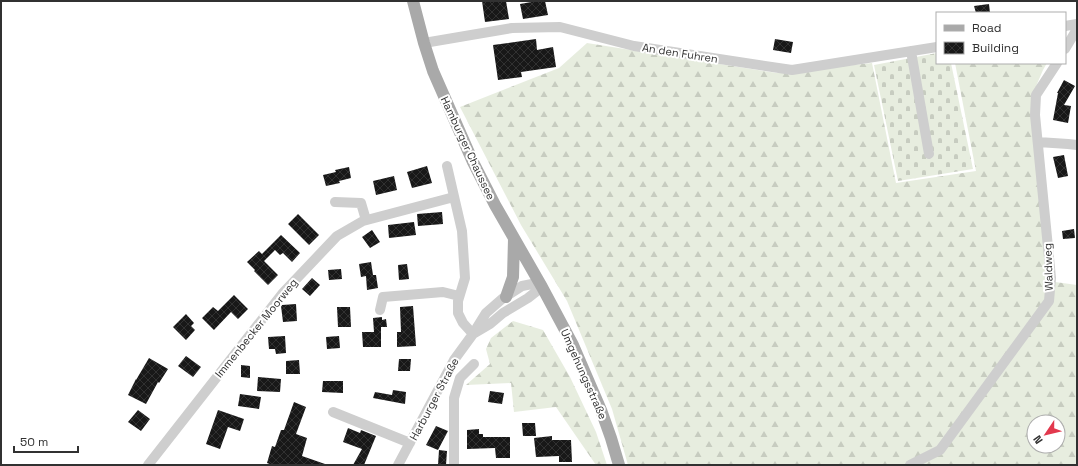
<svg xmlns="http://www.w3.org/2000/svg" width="1078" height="466" font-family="'Space Grotesk',sans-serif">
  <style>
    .forest { fill: url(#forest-firs); fill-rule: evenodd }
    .cemetery { fill: url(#cemetery-stones) }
    .building { fill: url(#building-cross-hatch) }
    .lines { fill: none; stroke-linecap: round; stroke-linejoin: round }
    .minor { stroke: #cecece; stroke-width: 10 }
    .major { stroke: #a9a9a9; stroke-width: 12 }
    .labels { text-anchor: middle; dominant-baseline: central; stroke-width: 4; stroke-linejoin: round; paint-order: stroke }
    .street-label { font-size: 11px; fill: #313131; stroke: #fff }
  </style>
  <defs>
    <pattern id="forest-firs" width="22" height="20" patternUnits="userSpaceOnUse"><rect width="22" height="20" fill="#e7eddf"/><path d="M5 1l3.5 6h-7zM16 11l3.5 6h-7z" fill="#c7ccc0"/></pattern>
    <pattern id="cemetery-stones" width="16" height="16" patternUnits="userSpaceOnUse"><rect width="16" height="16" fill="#e7eddf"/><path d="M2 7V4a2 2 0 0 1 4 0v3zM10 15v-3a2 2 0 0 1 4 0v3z" fill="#c7ccc0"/></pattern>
    <pattern id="building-cross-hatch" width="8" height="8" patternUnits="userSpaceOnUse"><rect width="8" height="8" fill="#181818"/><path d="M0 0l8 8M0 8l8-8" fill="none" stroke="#313131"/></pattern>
  </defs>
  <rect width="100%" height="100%" fill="#fff"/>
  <!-- forest -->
  <path class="forest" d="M587 43 777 73 872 63 896 183 976 171 955 63H1047L1043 70 1034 91 1048 281 1077 285V465H628L612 409 567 301 521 225 460 107 559 68ZM1034 422H1058V446H1034Z
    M513 321 543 330 570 377 596 432 607 465H596L556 407 514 412 511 383 466 385 490 364 486 349 491 338Z"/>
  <!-- cemetery -->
  <path class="cemetery" d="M937 53V63H951L973 169 898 181 874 65Z"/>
  <!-- building -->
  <path class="building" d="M482 1H506L509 19 485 22Z
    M537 1H545L548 15 523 19 520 4Z
    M989 4 990 13H976L974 6Z
    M536 39 537 50 553 47 556 67 521 72 522 77 498 80 493 45Z
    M775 39 793 42 791 53 773 50Z
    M1064 80 1075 86 1064 105 1071 106 1068 123 1053 120 1058 93H1057Z
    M1064 155 1068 176 1058 178 1053 157Z
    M427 166 432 183 412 188 407 172Z
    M349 167 351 178 339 181 340 183 326 186 323 175 336 172 335 170Z
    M394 176 397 190 376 195 373 181Z
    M442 212 443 224 418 226 417 214Z
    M298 214 319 235 309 245 288 224Z
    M414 222 416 235 389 238 388 225Z
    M1074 229 1075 238 1063 239 1062 231Z
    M372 230 380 242 370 248 362 237Z
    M281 235 300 253 292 262 283 253 280 255 275 250 264 261 278 275 268 285 254 271 255 270 247 262 259 251 262 254Z
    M371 262 373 275H376L378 288 367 290 366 276 361 277 359 264Z
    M407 264 409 279 399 280 398 265Z
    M341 269 342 279 329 280 328 270Z
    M312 278 320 285 310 296 302 289Z
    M234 295 248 309 238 319 231 312 214 330 202 318 213 307 218 311Z
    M296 304 297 321 283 322 281 306 282 305Z
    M413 306 416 346 397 347V332H401L400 307Z
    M337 307H350L351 327H338Z
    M186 314 194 323 191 326 195 330 186 340 173 327Z
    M382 317V320L386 319 387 327H381V347H363L362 332H374L373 318Z
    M285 336 286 353 276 354 275 349H269L268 337Z
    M339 336 340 348 327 349 326 337Z
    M186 356 201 367 193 377 178 366Z
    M149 358 168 369 159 383 158 382 146 404 128 395 136 379V380Z
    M399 359H411L410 371H398Z
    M299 360 300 374H286V361Z
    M241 365 250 366V378L241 377Z
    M258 377 281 379 280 392 257 391Z
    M323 381H343V393L322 392Z
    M393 390 406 392 405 404 373 398 375 392 392 395Z
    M490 391 504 393 502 404 488 402Z
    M240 394 261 397 259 409 238 406Z
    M294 402 306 407 296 434 307 438 302 456 325 464 324 465H272L267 463 272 446 275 447 281 430H284Z
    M138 410 150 419 141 431 128 422Z
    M218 410 244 419 240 431 228 427 220 449 206 444Z
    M522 423H535L536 436H523Z
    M436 426 448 431 438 450 426 445Z
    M348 428 360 433 361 430 376 436 364 465H353L362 449 343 442Z
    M479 429V434H483V437H510V458H496L495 448 467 449V430Z
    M552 436V440H571L572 462H559V456L536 457 534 438Z
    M439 450 447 451 446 465H438Z"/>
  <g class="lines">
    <!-- minor -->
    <path class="minor" d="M1065 26 1077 24
      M424 43 512 28 560 27 634 46 792 70 937 47
      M1065 49 1077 29
      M911 51 929 154
      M1038 142 1068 144 1077 145
      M447 166 462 231 465 278 458 301V313L463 323 473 334
      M335 202 361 203 366 220
      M380 310 383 297 443 292 459 296
      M473 334 490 324 503 313 528 298 542 287
      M333 412 410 443
      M148 465 282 294 337 236 363 221 454 197
      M398 465 454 360 473 334 486 313 502 299 522 286 532 284 542 287
      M454 465V398L460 378 474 364
      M910 465 940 450 1049 301 1051 278 1035 115 1036 95 1057 63"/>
    <!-- major -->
    <path class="major" d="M413 1 424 43 433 71 473 162 495 205 542 287 573 345 601 410 611 438 619 465
      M506 297 513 277 514 239"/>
  </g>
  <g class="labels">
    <!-- street labels -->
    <g class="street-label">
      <text transform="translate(680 53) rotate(9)">An den Fuhren</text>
      <text transform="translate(468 148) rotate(65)">Hamburger Chaussee</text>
      <text transform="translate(1048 267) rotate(-92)">Waldweg</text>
      <text transform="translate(256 328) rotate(-51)">Immenbecker Moorweg</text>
      <text transform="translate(584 374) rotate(66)">Umgehungsstraße</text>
      <text transform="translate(434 399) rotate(-62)">Harburger Straße</text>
    </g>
  </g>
  <!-- border -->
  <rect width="1078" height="466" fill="none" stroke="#313131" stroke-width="4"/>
  <!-- legend -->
  <rect x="936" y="12" width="130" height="52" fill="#ffffff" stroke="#adadad"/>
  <rect x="944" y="25" width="20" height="6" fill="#a9a9a9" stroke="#adadad"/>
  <text x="972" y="32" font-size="12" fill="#313131">Road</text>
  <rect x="944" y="42" width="20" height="12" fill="url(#building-cross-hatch)" stroke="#adadad"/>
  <text x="972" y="52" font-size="12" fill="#313131">Building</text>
  <!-- north arrow -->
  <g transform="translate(1046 434) rotate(235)"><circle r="19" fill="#ffffff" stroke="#adadad"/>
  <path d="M0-3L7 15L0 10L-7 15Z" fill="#e2384d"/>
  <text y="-6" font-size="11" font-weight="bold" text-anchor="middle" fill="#313131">N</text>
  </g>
  <!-- scale -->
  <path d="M14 446v6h64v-6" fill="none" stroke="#313131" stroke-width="2"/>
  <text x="20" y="446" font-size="12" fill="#313131" stroke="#ffffff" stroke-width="3" paint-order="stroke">50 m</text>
</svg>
